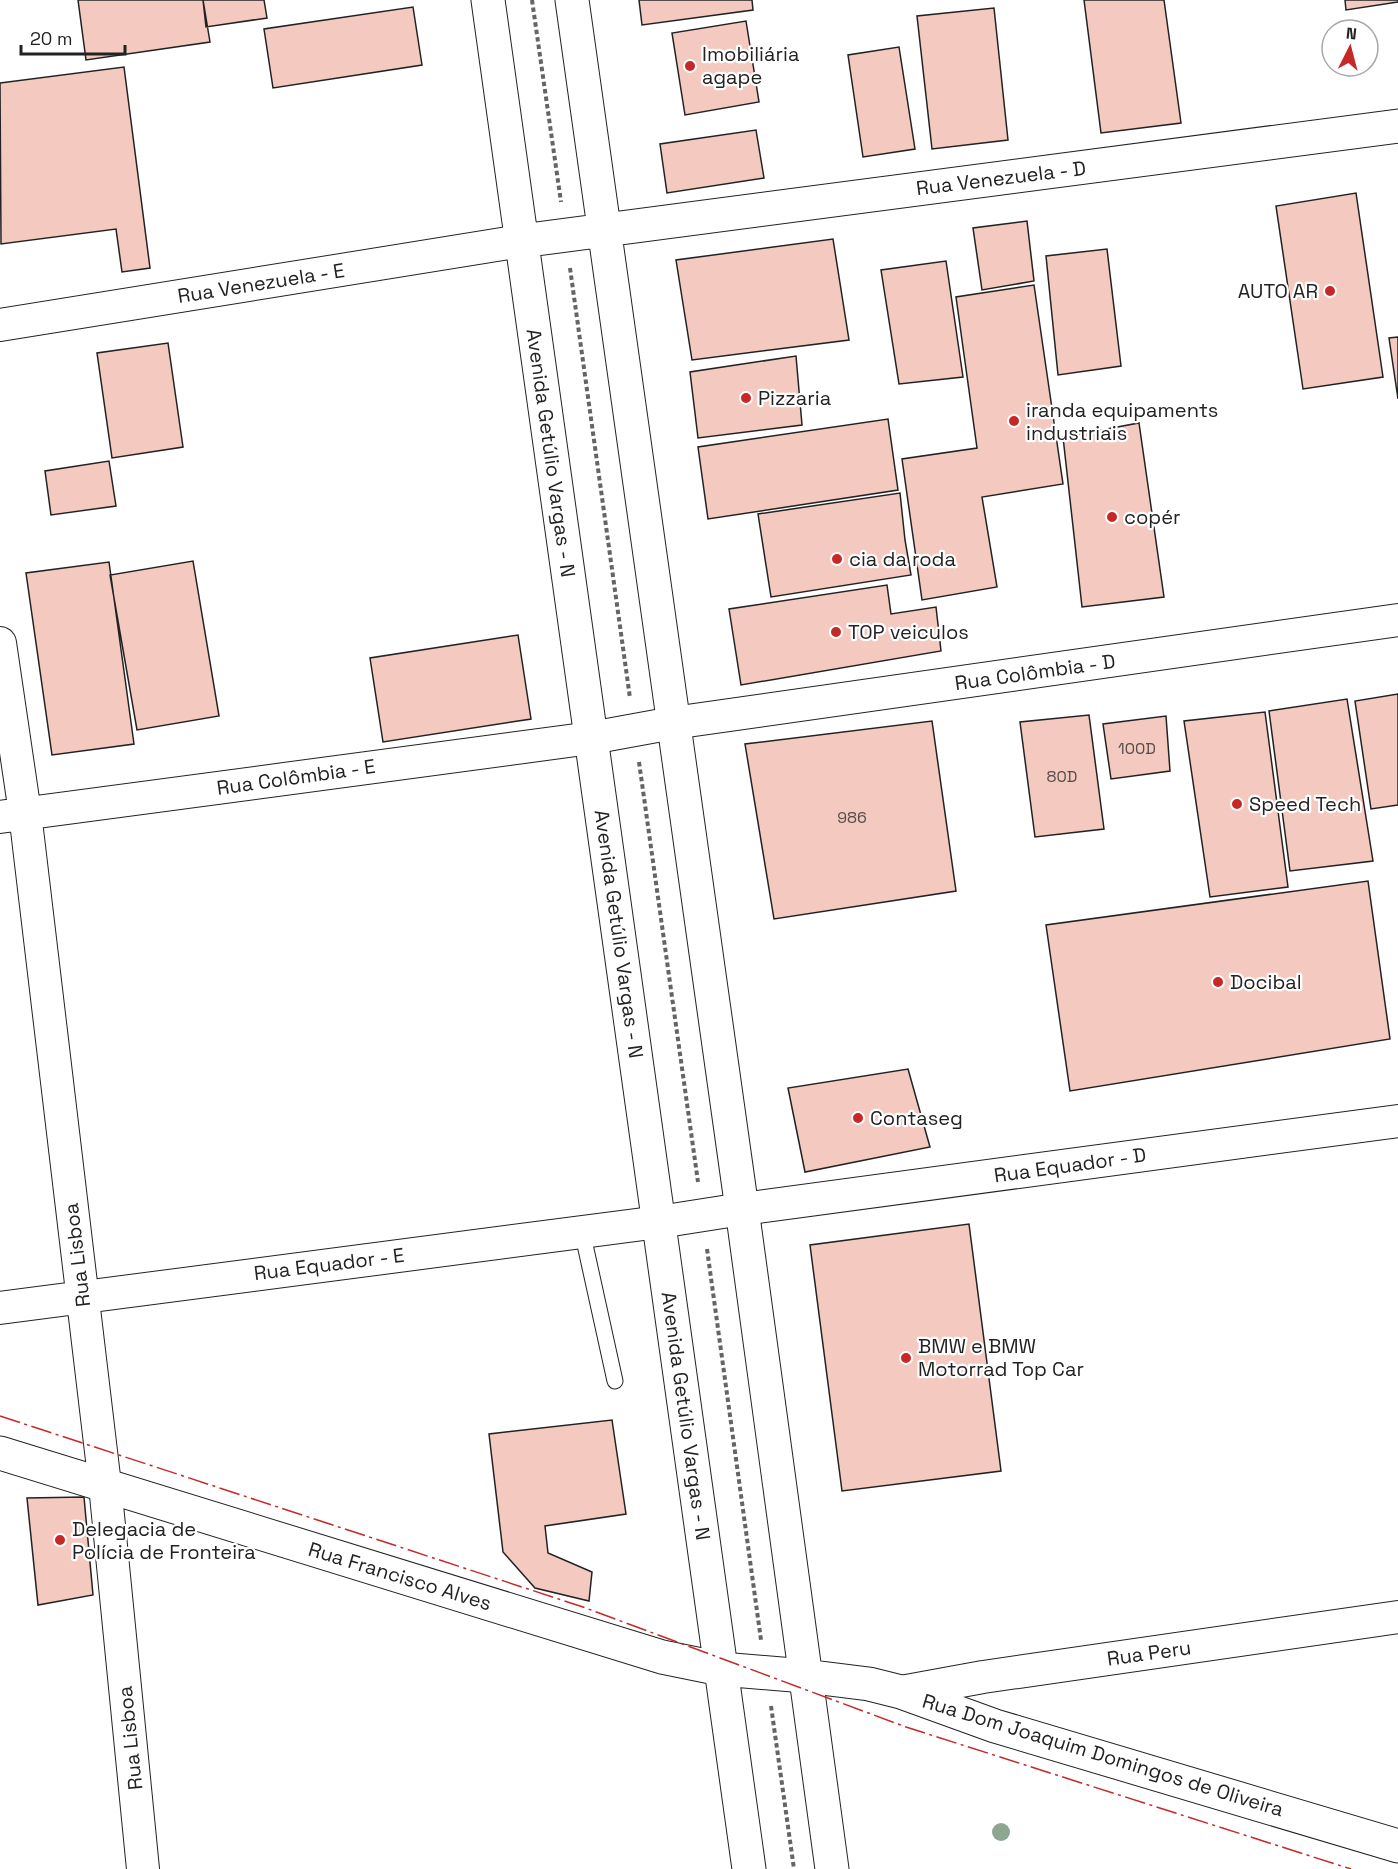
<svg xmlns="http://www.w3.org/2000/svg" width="1398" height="1869" font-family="'Space Grotesk',sans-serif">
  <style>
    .building { fill: #f3c9c0; stroke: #222; stroke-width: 1.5 }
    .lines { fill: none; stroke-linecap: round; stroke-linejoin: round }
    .service-casing { stroke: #222; stroke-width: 17 }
    .minor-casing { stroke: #222; stroke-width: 34 }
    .tertiary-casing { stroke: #222; stroke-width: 35 }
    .path { stroke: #646464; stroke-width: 4; stroke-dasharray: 4.5 3; stroke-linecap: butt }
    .service { stroke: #fff; stroke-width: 15 }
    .minor { stroke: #fff; stroke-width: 32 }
    .tertiary { stroke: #fff; stroke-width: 33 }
    .power { stroke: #c62828; stroke-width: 1.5; stroke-dasharray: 21 4.5 3 4.5; stroke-linecap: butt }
    .tree { fill: #8da692 }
    .poi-dot { fill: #c62828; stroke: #fff; stroke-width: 2 }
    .labels { text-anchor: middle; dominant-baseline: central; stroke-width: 4.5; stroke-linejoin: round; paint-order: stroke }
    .number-label { font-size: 16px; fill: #564c4a }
    .poi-label { font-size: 20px; fill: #222; stroke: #fff; text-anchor: start }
    .street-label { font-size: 20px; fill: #222; stroke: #fff }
  </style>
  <rect width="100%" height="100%" fill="#fff"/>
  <!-- building -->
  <path class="building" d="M78 0H203L210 42 86 60Z
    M203 0H264L267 18 206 27Z
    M639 0H752L753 10 642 25Z
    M1084 0H1164L1181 123 1101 133Z
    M1345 0H1398V2L1346 10Z
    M413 7 422 65 273 88 264 29Z
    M994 8 1008 140 932 149 917 16Z
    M746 21 759 102 685 115 672 33Z
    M899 47 915 149 863 157 848 55Z
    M124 67 150 268 122 272 116 229 1 244 0 83Z
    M756 130 764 178 667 193 660 144Z
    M1356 193 1383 377 1303 389 1276 206Z
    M1027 221 1034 281 982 290 973 228Z
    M833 239 849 340 692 360 676 260Z
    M1107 249 1121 366 1058 375 1046 256Z
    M946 261 963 377 899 384 881 270Z
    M1034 285 1063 484 982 497 997 587 922 600 902 459 977 448 956 297Z
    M1398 337V399L1389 338Z
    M168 343 183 447 112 458 97 353Z
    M796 356 802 425 698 438 690 372Z
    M888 419 898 490 708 519 698 447Z
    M1139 423 1164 597 1082 607 1063 437Z
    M109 461 116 506 51 515 45 471Z
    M900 493 905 540 911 575 771 597 758 514Z
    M193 561 219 716 137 730 110 575Z
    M109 562 134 744 52 755 26 573Z
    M887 585 891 614 936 607 941 651 741 685 729 609Z
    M518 635 531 719 383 742 370 658Z
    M1398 694V805L1371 809 1355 701Z
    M1347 699 1373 861 1290 871 1269 711Z
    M1265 712 1288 887 1210 897 1184 721Z
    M1089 715 1104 829 1035 837 1020 722Z
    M1166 716 1170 771 1111 779 1103 724Z
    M932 721 956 891 774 919 745 744Z
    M1368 881 1390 1039 1070 1091 1046 925Z
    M908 1069 930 1147 805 1172 788 1088Z
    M969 1224 1001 1471 842 1491 810 1245Z
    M612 1420 626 1514 545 1526 548 1553 592 1572 589 1601 535 1588 503 1552 489 1434Z
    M84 1497 93 1595 38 1605 27 1498Z"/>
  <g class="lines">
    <defs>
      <path id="service" d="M582 1231 615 1381"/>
      <path id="minor" d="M0 325 521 241
        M0 643 25 813 105 1485 143 1869
        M0 817 591 738 673 723 1398 620
        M0 1308 659 1222 742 1209 1398 1121
        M901 1692 983 1677 1398 1617"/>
      <path id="tertiary" d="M488 0 749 1869
        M572 0 742 1209 832 1869
        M521 241 1398 126
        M0 1453 662 1657 721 1669 805 1676 869 1684 901 1692 995 1726 1398 1846"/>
    </defs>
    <!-- service casing -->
    <use href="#service" class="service-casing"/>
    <!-- minor casing -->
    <use href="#minor" class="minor-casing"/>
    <!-- tertiary casing -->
    <use href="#tertiary" class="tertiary-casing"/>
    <!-- path -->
    <path class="path" d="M532 0 561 202
      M570 268 630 698
      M639 762 698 1182
      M707 1249 761 1640
      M771 1706 794 1869"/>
    <!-- service -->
    <use href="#service" class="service"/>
    <!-- minor -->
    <use href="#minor" class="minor"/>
    <!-- tertiary -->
    <use href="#tertiary" class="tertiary"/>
    <!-- power -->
    <path class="power" d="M0 1416 583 1607 906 1727 1351 1869"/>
  </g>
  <!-- trees -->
  <circle class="tree" cx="1001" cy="1832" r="9"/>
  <!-- markers -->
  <g class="poi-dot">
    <circle cx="690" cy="66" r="6"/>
    <circle cx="1330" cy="291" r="6"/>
    <circle cx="746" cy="398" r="6"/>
    <circle cx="1014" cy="421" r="6"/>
    <circle cx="1112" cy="517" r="6"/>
    <circle cx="837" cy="559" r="6"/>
    <circle cx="836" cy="632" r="6"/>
    <circle cx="1237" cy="804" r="6"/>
    <circle cx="1218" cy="982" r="6"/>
    <circle cx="858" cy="1118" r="6"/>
    <circle cx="906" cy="1358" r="6"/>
    <circle cx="60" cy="1540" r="6"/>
  </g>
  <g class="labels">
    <!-- number labels -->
    <g class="number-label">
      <text x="1137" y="748">100D</text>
      <text x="1062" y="776">80D</text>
      <text x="852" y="817">986</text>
    </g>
    <!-- poi labels -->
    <g class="poi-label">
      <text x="702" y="54">Imobiliária<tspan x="702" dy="23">agape</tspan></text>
      <text x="1318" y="291" text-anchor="end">AUTO AR</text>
      <text x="758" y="398">Pizzaria</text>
      <text x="1026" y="410">iranda equipaments<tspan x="1026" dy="23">industriais</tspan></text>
      <text x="1124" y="517">copér</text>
      <text x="849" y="559">cia da roda</text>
      <text x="848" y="632">TOP veiculos</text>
      <text x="1249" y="804">Speed Tech</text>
      <text x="1230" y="982">Docibal</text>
      <text x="870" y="1118">Contaseg</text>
      <text x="918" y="1346">BMW e BMW<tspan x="918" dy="23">Motorrad Top Car</tspan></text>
      <text x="72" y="1529">Delegacia de<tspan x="72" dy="23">Polícia de Fronteira</tspan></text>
    </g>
    <!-- street labels -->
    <g class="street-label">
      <text transform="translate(1001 178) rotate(-7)">Rua Venezuela - D</text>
      <text transform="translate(261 283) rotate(-9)">Rua Venezuela - E</text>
      <text transform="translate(551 453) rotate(82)">Avenida Getúlio Vargas - N</text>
      <text transform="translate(1035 672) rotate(-8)">Rua Colômbia - D</text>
      <text transform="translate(296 777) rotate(-8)">Rua Colômbia - E</text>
      <text transform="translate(619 934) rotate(82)">Avenida Getúlio Vargas - N</text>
      <text transform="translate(1070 1165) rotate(-8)">Rua Equador - D</text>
      <text transform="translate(77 1255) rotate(-97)">Rua Lisboa</text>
      <text transform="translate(329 1264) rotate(-7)">Rua Equador - E</text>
      <text transform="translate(686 1416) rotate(82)">Avenida Getúlio Vargas - N</text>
      <text transform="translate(400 1576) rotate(17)">Rua Francisco Alves</text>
      <text transform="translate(1149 1653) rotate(-8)">Rua Peru</text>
      <text transform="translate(130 1738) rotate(-96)">Rua Lisboa</text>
      <text transform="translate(1103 1755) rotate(17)">Rua Dom Joaquim Domingos de Oliveira</text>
    </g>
  </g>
  <!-- north arrow -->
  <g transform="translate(1350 48) rotate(6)"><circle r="28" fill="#ffffff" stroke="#a7a7a7" stroke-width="1.5"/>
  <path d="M0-4.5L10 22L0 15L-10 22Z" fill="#c62828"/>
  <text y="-9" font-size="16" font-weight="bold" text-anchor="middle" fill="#222222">N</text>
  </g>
  <!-- scale -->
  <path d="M21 45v9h104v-9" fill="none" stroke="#222222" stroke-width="3"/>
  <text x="30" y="45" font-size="18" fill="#222222" stroke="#ffffff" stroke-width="4.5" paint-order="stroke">20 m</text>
</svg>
